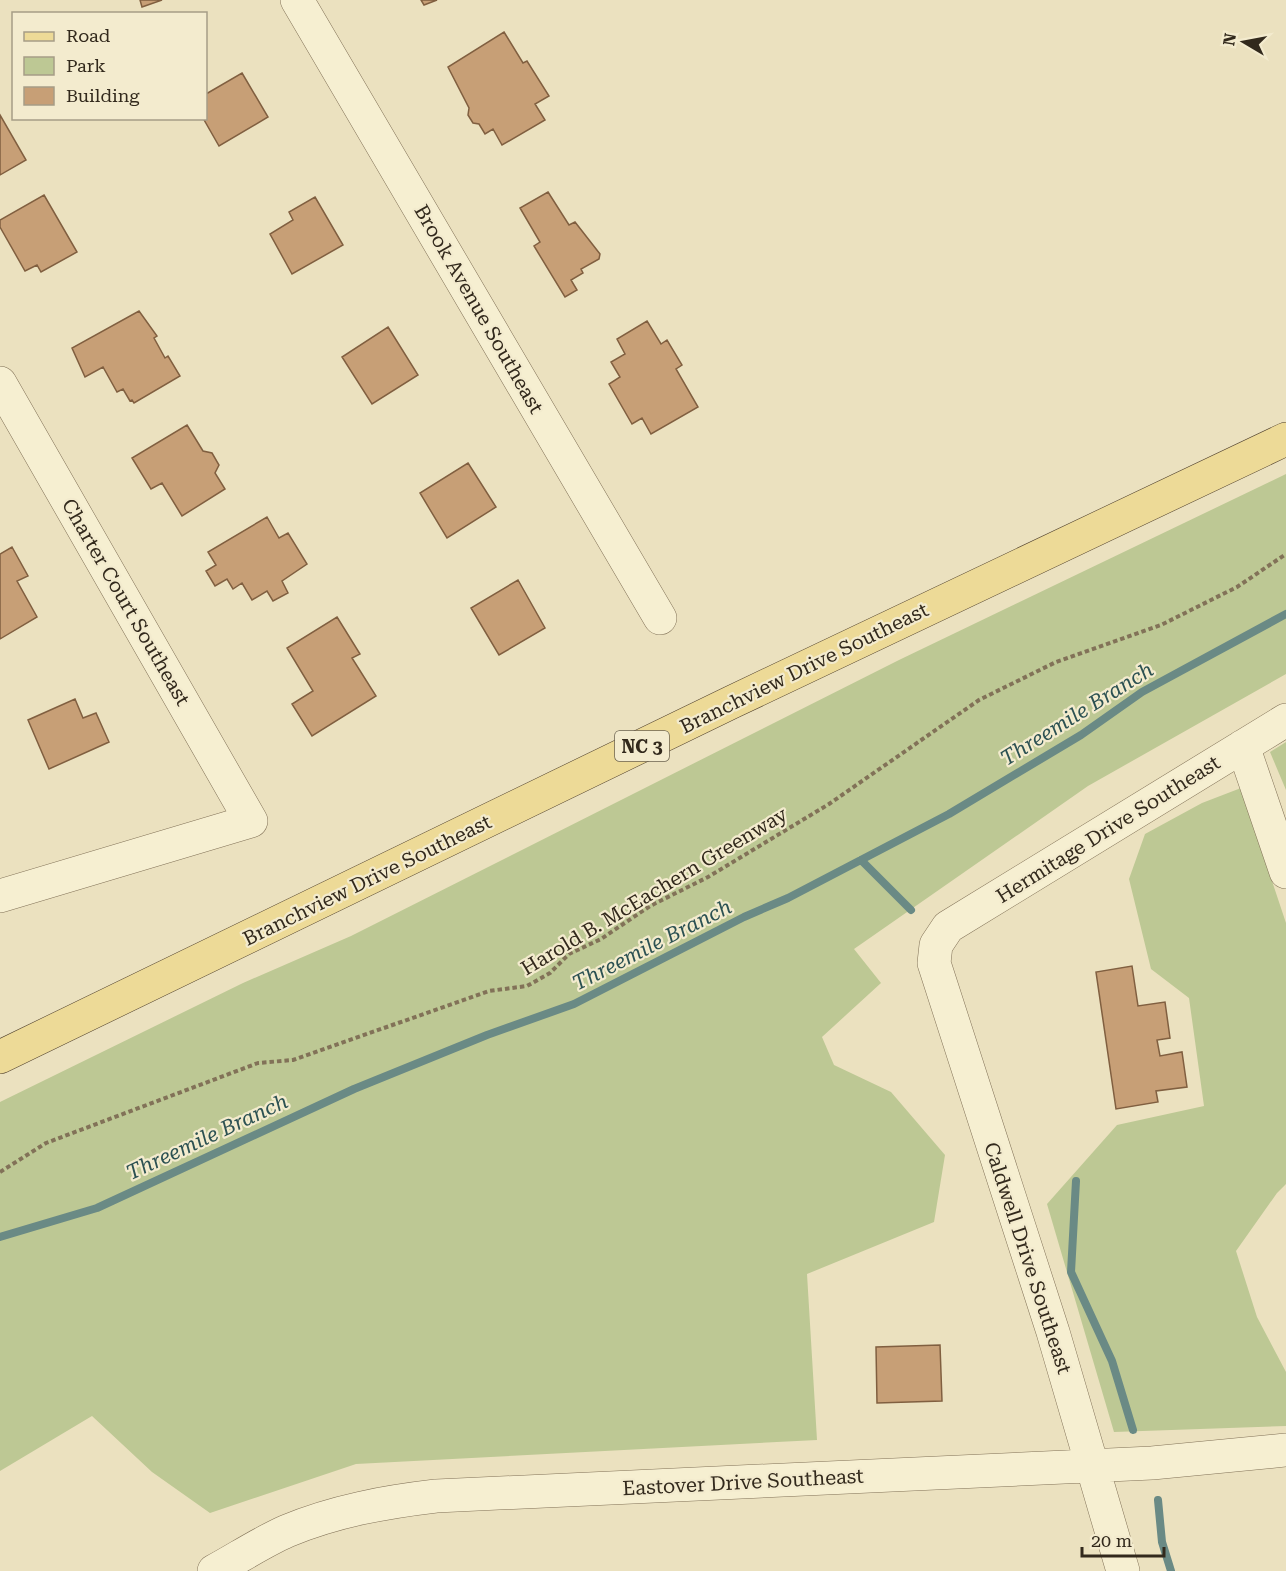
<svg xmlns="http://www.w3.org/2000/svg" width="1286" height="1571" font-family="'Roboto Serif',serif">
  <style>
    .green { fill: #bdc894 }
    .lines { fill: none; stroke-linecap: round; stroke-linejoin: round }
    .stream { stroke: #6a8a85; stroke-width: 8 }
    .building { fill: #c79f76; stroke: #805f40; stroke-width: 1.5 }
    .minor-casing { stroke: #827258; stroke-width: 34 }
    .major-casing { stroke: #50402d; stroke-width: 34 }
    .path { stroke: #827258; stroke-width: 4; stroke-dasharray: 4.5 3; stroke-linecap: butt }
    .minor { stroke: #f6efd1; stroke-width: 33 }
    .major { stroke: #edda97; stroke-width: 33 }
    .labels { text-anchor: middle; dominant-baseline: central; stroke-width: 4.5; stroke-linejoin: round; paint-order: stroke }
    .shield { fill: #f3ebce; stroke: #6c6351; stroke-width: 1.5 }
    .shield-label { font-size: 18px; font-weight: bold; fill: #32291c }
    .street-label { font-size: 20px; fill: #32291c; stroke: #f3ebce }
    .water-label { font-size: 21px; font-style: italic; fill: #2c5152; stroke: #f3ebce }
  </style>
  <rect width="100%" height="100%" fill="#ebe1bf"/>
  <!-- green -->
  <path class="green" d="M1286 474V674L1088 786 854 949 881 983 822 1037 834 1065 891 1092 945 1155 934 1222 807 1274 817 1440 356 1464 210 1513 152 1472 92 1416 0 1471V1102L243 983 351 936 899 660Z
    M1286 742V790L1270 752Z
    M1241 788 1286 923V1184L1277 1193 1236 1251 1257 1317 1286 1372V1426L1114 1432 1047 1204 1117 1125 1204 1106 1189 998 1151 969 1129 879 1145 834 1202 803Z"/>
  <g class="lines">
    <!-- stream -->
    <path class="stream" d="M861 860 911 910
      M1076 1181 1071 1272 1112 1361 1133 1430
      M0 1237 97 1208 354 1089 487 1035 574 1004 744 917 788 898 949 814 1081 735 1142 692 1286 614
      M1158 1500 1162 1542 1171 1571"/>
  </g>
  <!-- building -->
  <path class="building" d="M140 0H162L142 7Z
    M421 0H437L424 5Z
    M504 32 523 63 527 61 549 96 535 104 545 120 502 145 493 129 485 134 479 124 473 123 468 115 469 108 448 67Z
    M242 73 268 117 219 146 203 118H206V94Z
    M0 115 26 160 0 175Z
    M548 192 569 225 575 222 600 254 599 259 581 269 583 273 571 280 577 290 565 297 534 246 540 242 520 208Z
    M44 195 77 252 41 272 37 265 25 271 0 227V220Z
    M315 197 343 245 292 274 270 234 293 220 289 212Z
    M139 311 157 336 154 338 165 358 168 356 180 376 134 403 132 400 130 401 123 389 117 392 103 367 85 377 72 348Z
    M647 321 661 344 667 340 682 365 676 369 698 407 651 434 642 418 632 424 609 384 620 377 611 362 625 354 617 339Z
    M388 327 418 375 372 404 342 357Z
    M187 425 203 451 212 453 219 465 215 473 225 489 182 516 162 483 151 489 132 458Z
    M468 463 496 507 447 538 420 493Z
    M267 517 279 538 288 533 307 564 282 581 288 593 273 601 267 591 252 600 242 583 233 589 227 579 215 586 206 571 216 565 208 552Z
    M12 547 28 576 17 581 37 617 0 639V554Z
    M518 580 545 628 499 655 471 608Z
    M337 617 360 654 352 658 376 696 312 736 292 704 313 691 287 648Z
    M75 699 83 718 96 713 109 742 49 769 28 720Z
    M1132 966 1138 1006 1165 1002 1170 1038 1157 1040 1160 1056 1182 1052 1187 1087 1156 1091 1158 1102 1116 1109 1096 972Z
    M940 1345 942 1401 877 1403 876 1347Z"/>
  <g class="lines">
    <defs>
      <path id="minor" d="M297 0 660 618
        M0 383 251 821 0 896
        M1243 746 1286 872
        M214 1571C238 1558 262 1542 287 1531 335 1511 385 1502 436 1496L1152 1463 1286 1450
        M1123 1571 1053 1332 934 963 936 945 948 927 1286 720"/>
      <path id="major" d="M0 1057 732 702 1286 439"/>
    </defs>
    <!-- minor casing -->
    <use href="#minor" class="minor-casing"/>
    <!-- major casing -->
    <use href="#major" class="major-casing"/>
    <!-- path -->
    <path class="path" d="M0 1172 46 1143 258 1063 293 1060 489 991 527 986 550 973 569 954 601 939 650 906 708 877 829 804 979 700 1056 662 1161 625 1237 587 1286 554"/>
    <!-- minor -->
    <use href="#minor" class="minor"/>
    <!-- major -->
    <use href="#major" class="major"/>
  </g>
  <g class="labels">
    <!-- shield labels -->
    <rect class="shield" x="615" y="731" width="54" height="30" rx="4.5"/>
    <g class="shield-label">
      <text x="642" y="746">NC 3</text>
    </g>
    <!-- street labels -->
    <g class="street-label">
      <text transform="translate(479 309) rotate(60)">Brook Avenue Southeast</text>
      <text transform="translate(126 602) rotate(60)">Charter Court Southeast</text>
      <text transform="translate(804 668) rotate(-26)">Branchview Drive Southeast</text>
      <text transform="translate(1108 829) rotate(-32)">Hermitage Drive Southeast</text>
      <text transform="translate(367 880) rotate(-26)">Branchview Drive Southeast</text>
      <text transform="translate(654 891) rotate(-31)">Harold B. McEachern Greenway</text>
      <text transform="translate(1028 1258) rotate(72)">Caldwell Drive Southeast</text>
      <text transform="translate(743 1482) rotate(-3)">Eastover Drive Southeast</text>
    </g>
    <!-- water labels -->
    <g class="water-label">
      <text transform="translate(1077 714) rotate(-32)">Threemile Branch</text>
      <text transform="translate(652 945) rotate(-27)">Threemile Branch</text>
      <text transform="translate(207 1137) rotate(-25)">Threemile Branch</text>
    </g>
  </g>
  <!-- legend -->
  <rect x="12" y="12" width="195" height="108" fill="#f3ebce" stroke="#a69d87" stroke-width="1.5"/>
  <rect x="24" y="32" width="30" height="9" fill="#edda97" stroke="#a69d87" stroke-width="1.5"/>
  <text x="66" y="42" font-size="18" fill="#32291c">Road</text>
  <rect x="24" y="57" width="30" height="18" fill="#bdc894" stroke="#a69d87" stroke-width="1.5"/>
  <text x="66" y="72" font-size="18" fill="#32291c">Park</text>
  <rect x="24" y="87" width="30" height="18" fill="#c79f76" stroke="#a69d87" stroke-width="1.5"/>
  <text x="66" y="102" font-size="18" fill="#32291c">Building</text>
  <!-- north arrow -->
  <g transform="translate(1244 42) rotate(280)" stroke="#f3ebce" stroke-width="4.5" paint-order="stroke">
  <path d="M0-4.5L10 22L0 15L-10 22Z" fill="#32291c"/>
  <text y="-9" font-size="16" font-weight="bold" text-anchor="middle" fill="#32291c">N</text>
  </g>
  <!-- scale -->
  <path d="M1082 1547v9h82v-9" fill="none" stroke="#32291c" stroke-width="3"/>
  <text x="1091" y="1547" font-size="18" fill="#32291c" stroke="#f3ebce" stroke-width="4.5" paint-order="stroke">20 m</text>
</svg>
